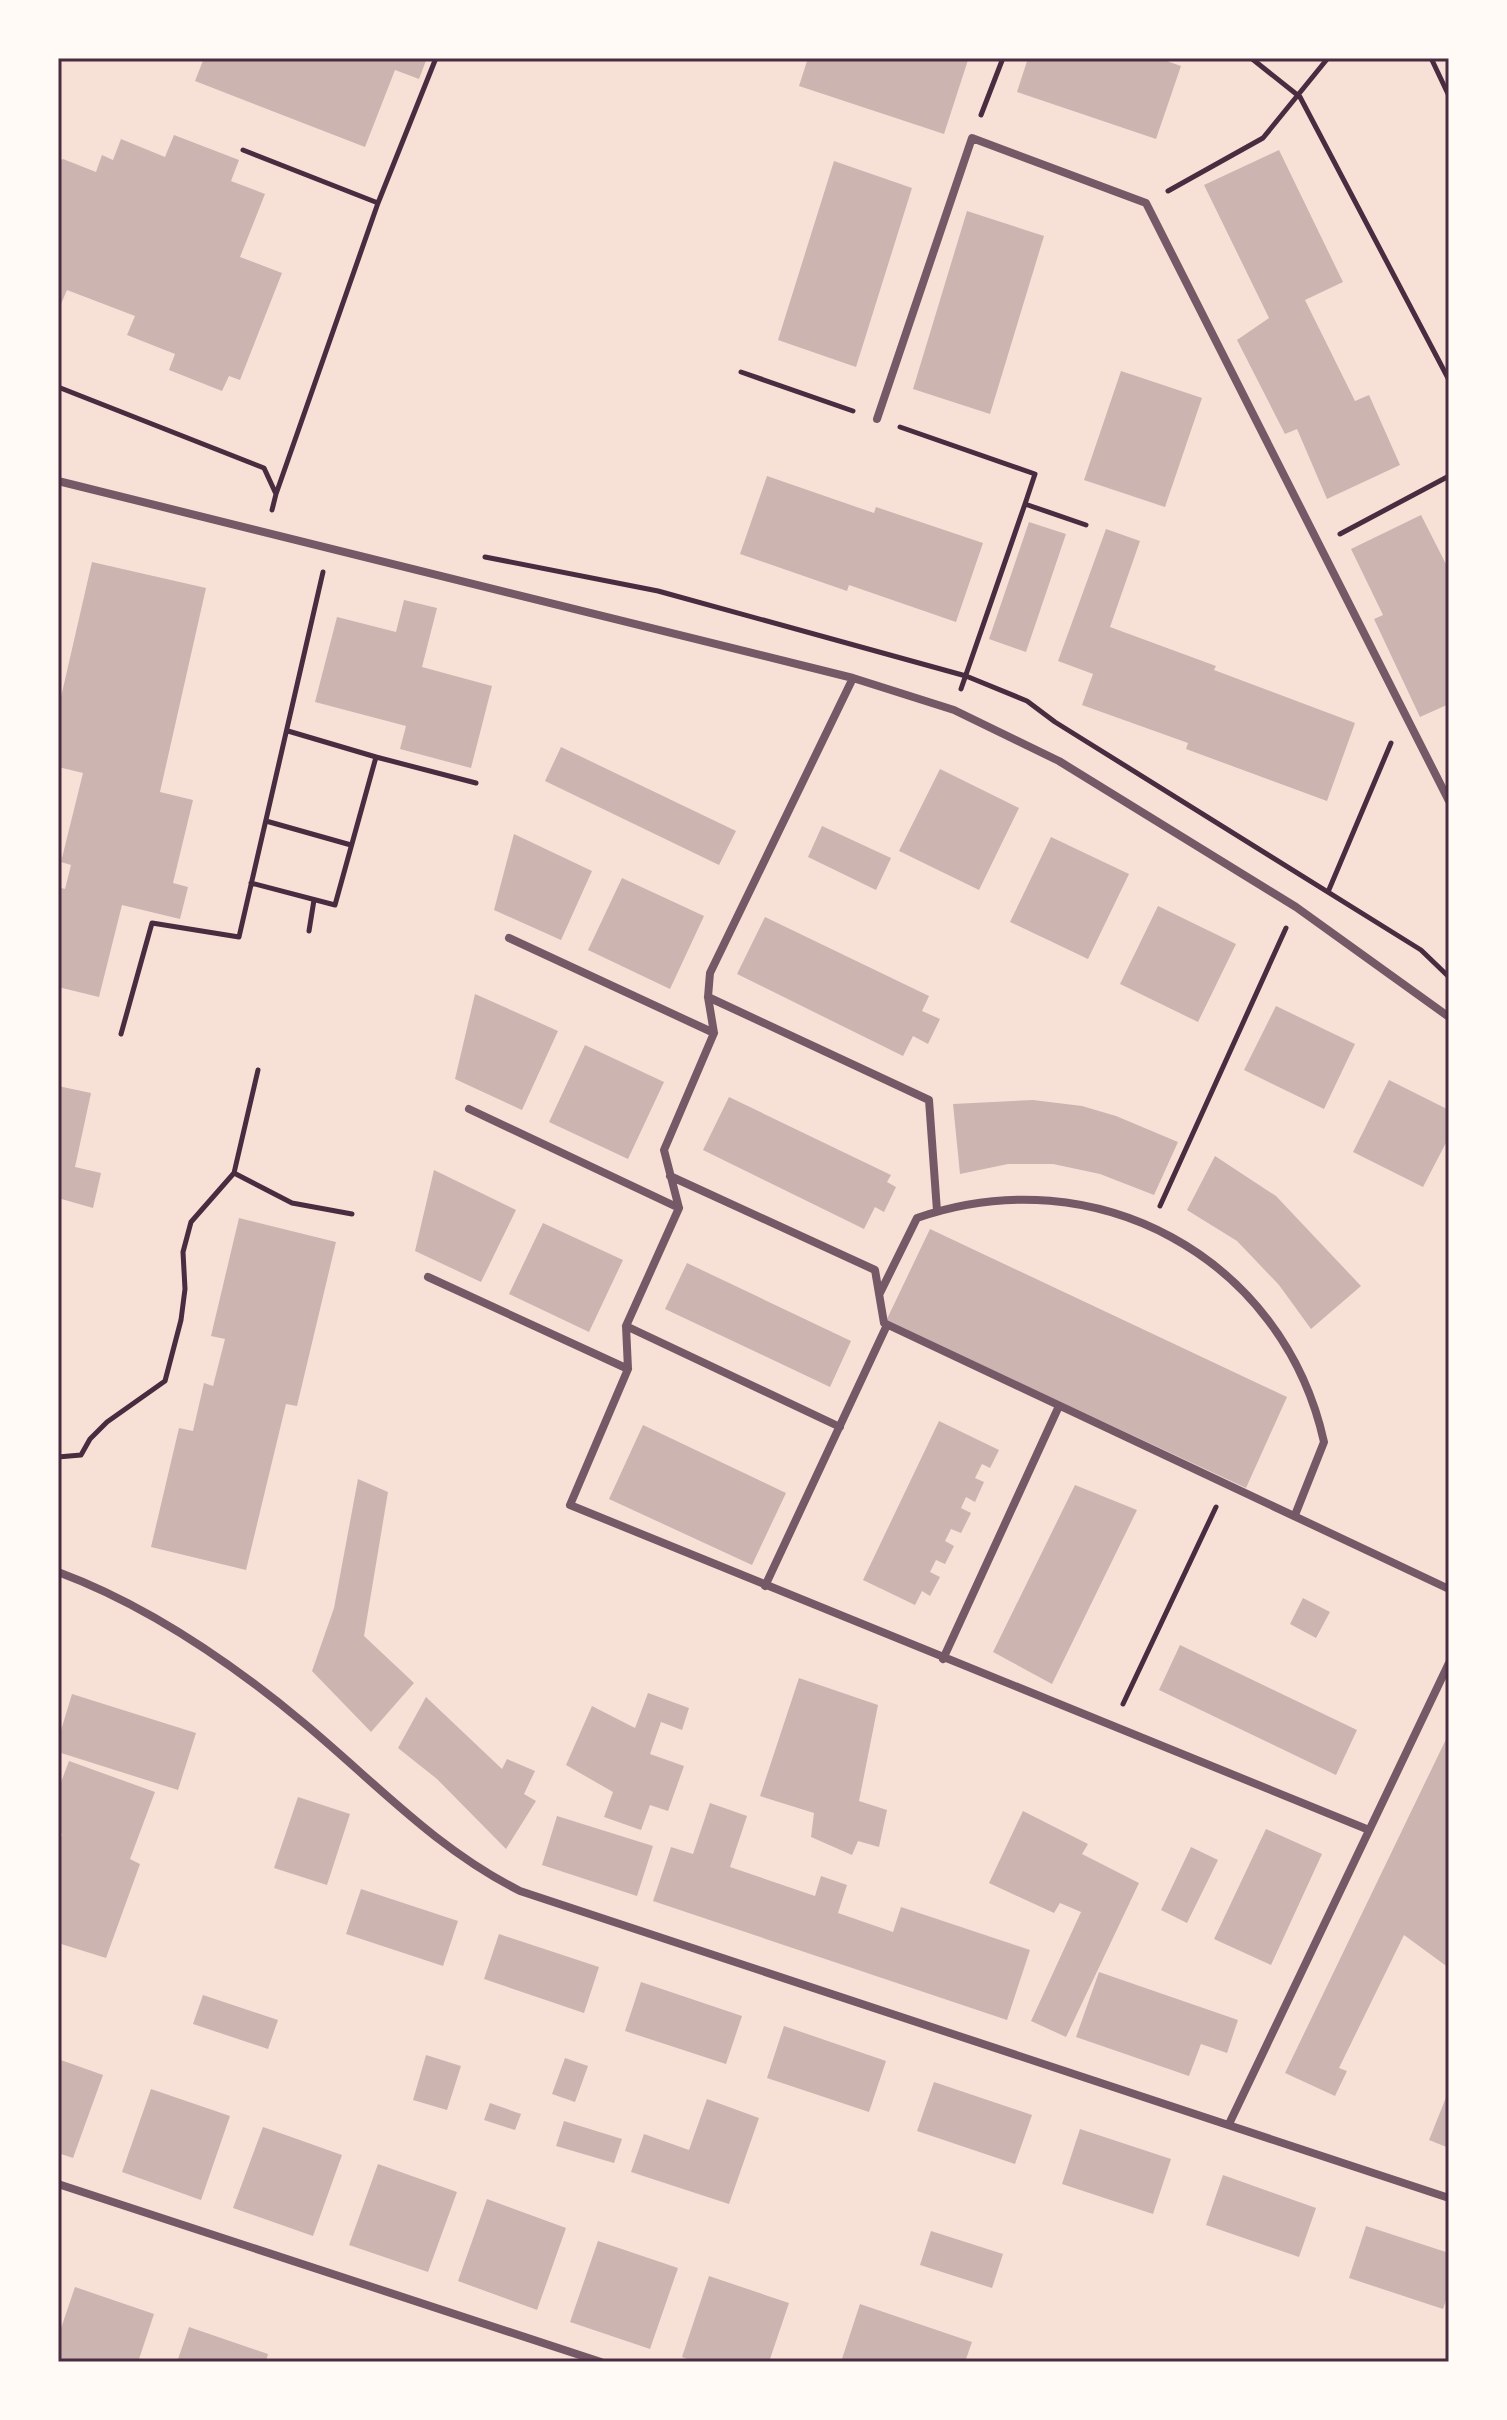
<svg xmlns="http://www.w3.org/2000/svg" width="1507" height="2420" font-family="Arial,sans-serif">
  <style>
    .building { fill: #ccb4b1 }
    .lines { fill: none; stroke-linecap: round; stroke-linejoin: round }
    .path { stroke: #4a2c40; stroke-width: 5 }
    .minor { stroke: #755966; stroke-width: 8 }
    .neatline { fill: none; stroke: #4a2c40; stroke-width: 3 }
  </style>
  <rect width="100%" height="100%" fill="#f7e1d7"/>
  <!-- building -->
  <path class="building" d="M204 58H427L419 79 395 70 365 147 195 81Z
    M808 58H961L968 60 944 134 799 86Z
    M1028 58H1158L1181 66 1156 139 1017 92Z
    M174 135 239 160 231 181 265 194 240 257 282 273 240 380 229 376 222 391 169 370 175 354 127 335 135 316 67 290 58 311V161L63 159 96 172 102 155 113 160 121 139 165 157Z
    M1279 150 1343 282 1305 300 1355 401 1369 395 1400 465 1327 499 1297 429 1285 434 1237 340 1269 318 1204 185Z
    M834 161 912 188 856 367 778 340Z
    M967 211 1044 236 990 414 913 389Z
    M1121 371 1202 398 1165 507 1084 480Z
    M767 476 874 513 876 507 983 543 956 622 849 585 847 591 740 554Z
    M1421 515 1449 570V704L1420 717 1374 619 1383 615 1351 549Z
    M1029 522 1066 534 1026 652 989 639Z
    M1106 529 1140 541 1110 627 1216 666 1214 670 1355 723 1327 801 1186 749 1188 743 1082 705 1093 674 1058 661Z
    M92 562 206 588 160 792 193 800 173 883 188 887 180 919 122 905 99 997 58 987V887L65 889 71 865 61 862 83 773 58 767V710Z
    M404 600 437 608 422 667 492 686 471 768 400 749 406 726 315 702 337 617 396 632Z
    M561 747 736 831 719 865 545 781Z
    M940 769 1019 808 979 890 899 851Z
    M822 826 891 858 876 890 808 857Z
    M514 834 592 871 561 940 494 910Z
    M1051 837 1129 874 1088 959 1010 922Z
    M622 878 704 916 670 989 588 950Z
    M1158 906 1236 944 1198 1022 1120 984Z
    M765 917 929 996 922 1011 940 1019 928 1044 913 1036 903 1056 737 974Z
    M475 994 558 1031 522 1110 455 1079Z
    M1276 1006 1355 1044 1324 1109 1244 1070Z
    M585 1045 664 1082 628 1159 549 1122Z
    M1389 1080 1449 1110V1137L1423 1187 1353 1152Z
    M58 1086 91 1093 75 1167 101 1173 93 1208 58 1198Z
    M729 1097 891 1175 887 1182 896 1187 884 1212 875 1207 864 1229 703 1150Z
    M1033 1100 1082 1106 1116 1116 1178 1142 1154 1195 1100 1174 1053 1164H1008L960 1174 953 1104Z
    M1215 1156 1276 1196 1361 1286 1311 1329 1279 1285 1237 1241 1187 1210Z
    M434 1170 516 1210 481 1282 415 1251Z
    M239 1218 336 1242 297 1406 286 1404 246 1570 151 1547 179 1428 193 1431 204 1383 213 1386 225 1339 211 1336Z
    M543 1223 623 1260 589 1332 509 1294Z
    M930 1229 1287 1397 1246 1488 886 1321Z
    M687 1263 851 1341 830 1387 665 1309Z
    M939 1421 999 1450 990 1468 982 1464 975 1478 984 1482 975 1502 966 1497 961 1508 971 1513 961 1533 951 1529 945 1541 954 1546 945 1564 936 1560 930 1572 940 1577 930 1596 922 1591 915 1605 863 1580Z
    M643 1425 786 1493 752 1565 609 1499Z
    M358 1479 388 1492 364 1636 414 1683 371 1732 312 1671 334 1608Z
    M1075 1485 1137 1510 1052 1684 993 1652Z
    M1303 1598 1330 1612 1316 1638 1290 1624Z
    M1180 1645 1357 1730 1336 1775 1159 1690Z
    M799 1678 878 1705 859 1801 887 1810 879 1847 858 1841 852 1855 811 1837 814 1813 760 1796Z
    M648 1693 689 1708 682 1730 661 1722 650 1754 684 1766 668 1811 650 1805 641 1830 604 1817 613 1792 566 1765 592 1706 635 1728Z
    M72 1694 196 1733 178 1790 58 1752V1740Z
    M426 1697 502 1769 507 1759 535 1771 524 1794 536 1801 506 1849 437 1779 398 1748Z
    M1449 1733V1968L1404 1935 1339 2068 1347 2071 1335 2096 1285 2073Z
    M69 1761 155 1792 130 1859 140 1864 106 1958 58 1943V1846L62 1834 58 1832V1790Z
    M298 1797 350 1814 327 1885 274 1868Z
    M710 1803 747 1816 730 1867 815 1896 821 1876 847 1885 838 1913 893 1932 901 1907 1030 1950 1007 2020 653 1901 671 1847 693 1854Z
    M1023 1811 1088 1844 1082 1854 1139 1883 1066 2037 1031 2021 1081 1912 1060 1903 1054 1913 989 1883Z
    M557 1816 653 1846 637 1896 542 1865Z
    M1266 1829 1322 1854 1271 1965 1214 1939Z
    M1191 1847 1218 1860 1187 1923 1161 1910Z
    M361 1889 458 1921 443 1966 346 1934Z
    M499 1934 599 1967 584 2013 484 1979Z
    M1099 1972 1238 2020 1227 2053 1201 2044 1189 2076 1076 2037Z
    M641 1982 742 2016 726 2064 625 2031Z
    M203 1995 278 2020 268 2049 193 2024Z
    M784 2026 886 2061 869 2112 767 2078Z
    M426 2055 461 2066 447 2110 413 2100Z
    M565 2058 588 2066 575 2102 552 2094Z
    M58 2059 103 2075 73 2158 58 2153Z
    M934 2082 1032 2115 1015 2164 917 2131Z
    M151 2089 230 2116 201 2200 122 2172Z
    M1449 2090V2148L1429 2140Z
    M707 2099 759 2118 729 2204 631 2172 644 2134 689 2150Z
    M490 2103 521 2114 515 2130 484 2120Z
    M564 2121 622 2139 614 2163 556 2146Z
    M263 2127 342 2155 313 2236 233 2208Z
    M1080 2129 1171 2159 1153 2214 1062 2184Z
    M378 2164 457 2192 428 2272 349 2245Z
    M1223 2175 1316 2208 1299 2257 1206 2225Z
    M487 2199 566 2228 537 2310 458 2281Z
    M1366 2226 1449 2253V2292L1443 2309 1349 2278Z
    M931 2231 1003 2254 992 2288 920 2265Z
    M598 2241 678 2268 650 2349 570 2322Z
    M709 2276 789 2303 769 2362H696L682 2357Z
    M75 2287 154 2314 138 2362H58V2337Z
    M860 2304 972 2342 965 2362H841Z
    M189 2327 268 2354 266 2362H177Z"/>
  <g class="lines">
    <!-- path -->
    <path class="path" d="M1251 58 1300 97 1449 380
      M1431 58 1449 96
      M981 115 1003 58
      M243 150 378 203 276 494
      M1168 191 1263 138 1328 58
      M378 203 436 58
      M741 372 853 411
      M58 387 264 468 276 494 272 510
      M900 427 1035 474 1025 504 1086 525
      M1340 534 1449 476
      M485 557 658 591 966 676 1027 701 1055 722 1421 950 1449 977
      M961 689 1025 504
      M288 731 376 757
      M266 821 351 845
      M251 883 335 905 376 757 476 783
      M1328 892 1391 743
      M309 931 314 900
      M121 1034 152 923 239 937 323 572
      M234 1173 292 1203 352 1214
      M1160 1206 1286 928
      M58 1457 81 1455 90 1439 107 1422 165 1381 181 1320 185 1289 183 1252 191 1222 234 1173 258 1070
      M1123 1704 1216 1507"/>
    <!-- minor -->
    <path class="minor" d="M877 419 972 138 1146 203 1449 801
      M58 481 853 678 954 710 1059 761 1296 907 1449 1017
      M853 678 710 973 708 997 714 1033 664 1150 679 1208 626 1326 628 1369 570 1505 1369 1830
      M509 938 714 1033
      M708 997 929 1100 937 1211
      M469 1109 679 1208
      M670 1176 875 1270 884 1323 1449 1589
      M428 1277 628 1369
      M880 1293 917 1218C1095 1156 1283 1257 1324 1442L1295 1515
      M626 1326 840 1427
      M58 1572C147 1605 233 1664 305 1724 377 1784 435 1848 520 1891L1449 2198
      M765 1586 887 1325
      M943 1659 1059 1406
      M1229 2124 1449 1663
      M58 2184 601 2362"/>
  </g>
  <!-- border -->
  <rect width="1507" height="2420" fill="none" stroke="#fffaf5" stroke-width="120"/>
  <rect x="60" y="60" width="1387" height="2300" class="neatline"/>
</svg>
